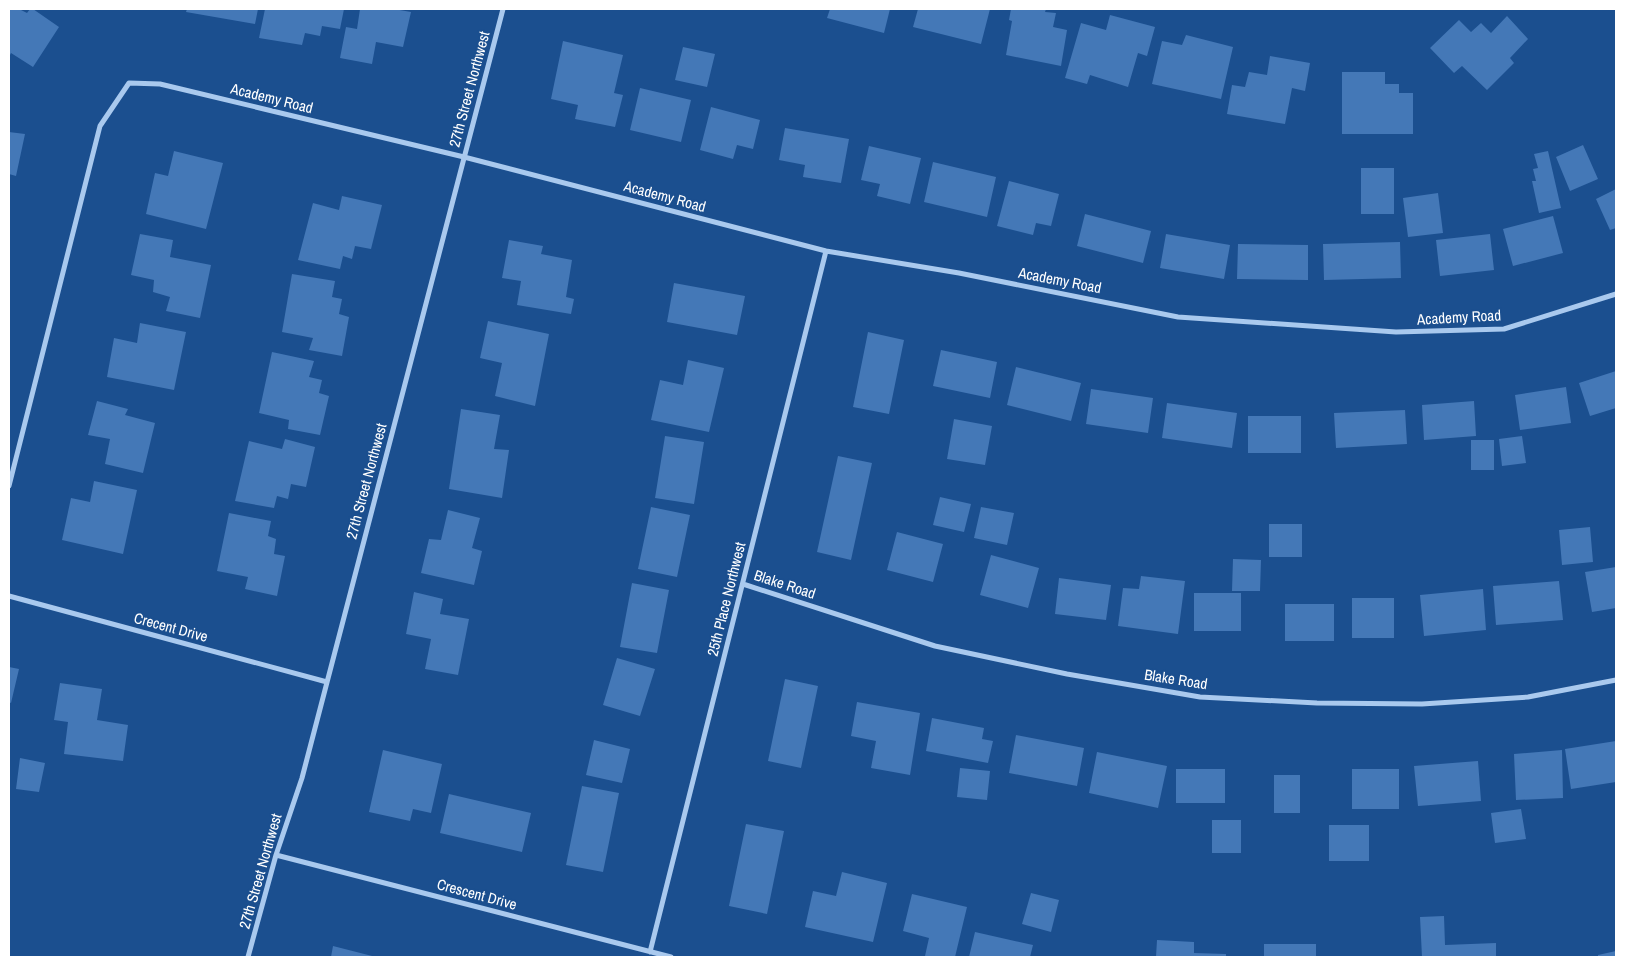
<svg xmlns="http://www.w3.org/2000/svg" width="1625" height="966" font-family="'Archivo Narrow',sans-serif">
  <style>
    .building { fill: #4478b7 }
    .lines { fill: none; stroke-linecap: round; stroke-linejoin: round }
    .street { stroke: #a9c9ee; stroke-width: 5 }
    .labels { text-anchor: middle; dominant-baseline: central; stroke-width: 4; stroke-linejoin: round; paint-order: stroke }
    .street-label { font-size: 15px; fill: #fff; stroke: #1b4f8f }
  </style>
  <rect width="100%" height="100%" fill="#1b4f8f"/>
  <!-- building -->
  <path class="building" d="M9 9H19L27 13 30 9H33L59 27 33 67 11 53 9 57Z
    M187 9H258L255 24 186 12Z
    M265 9 279 10V9H344L340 29 322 26 320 36 305 33 302 45 259 38Z
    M360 9H394L411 12 403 47 376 42 372 64 340 58 346 27 357 29Z
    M830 9H890L884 33 827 18Z
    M918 9H990L981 44 913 27Z
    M1011 9H1046L1045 12 1056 13 1053 27 1067 30 1061 66 1006 55 1012 21 1009 20Z
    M1110 15 1155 27 1147 56 1138 53 1128 87 1090 75 1087 84 1065 78 1081 23 1106 30Z
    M1507 16 1528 39 1510 58 1514 63 1487 90 1462 66 1454 73 1430 48 1459 20 1471 32 1481 23 1491 33Z
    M1186 35 1233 47 1221 99 1152 84 1162 41 1182 45Z
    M563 41 623 55 614 93 623 95 615 127 575 119 578 105 551 99Z
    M683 47 715 54 707 87 675 80Z
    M1270 56 1310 63 1305 91 1292 88 1285 124 1227 114 1232 85 1245 87 1249 72 1267 75Z
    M1342 72H1385V84H1399V93H1413V134H1342Z
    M640 88 691 100 681 142 630 130Z
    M711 107 760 120 753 149 737 145 733 159 700 150Z
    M785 128 849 139 841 183 803 177 805 165 779 160Z
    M9 132 25 134 16 176 9 174Z
    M1583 145 1598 179 1570 191 1556 157Z
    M869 146 921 158 910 204 877 196 880 184 861 180Z
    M174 151 223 163 206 229 146 214 155 173 168 176Z
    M1548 151 1561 208 1539 213 1532 181H1536L1533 169 1538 168 1534 154Z
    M933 162 996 177 987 217 924 202Z
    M1361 168H1394V214H1361Z
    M1009 181 1059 194 1051 226 1036 223 1033 235 997 226Z
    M1616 189V228L1610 230 1596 199Z
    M1438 193 1443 233 1408 237 1403 198Z
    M342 196 382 205 371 249 355 246 352 259 343 256 340 269 298 260 313 203 339 210Z
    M1085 214 1151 231 1143 263 1077 246Z
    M1553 216 1563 253 1513 266 1503 229Z
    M140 234 173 240 170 257 211 265 200 318 166 311 170 297 153 292 154 280 131 275Z
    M1166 234 1230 245 1224 279 1160 268Z
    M1490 234 1494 270 1440 276 1436 240Z
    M509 240 543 246 541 254 572 260 566 297 574 299 571 314 517 305 521 281 502 278Z
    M1400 242 1401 278 1324 280 1323 244Z
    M1238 244 1308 245V280L1237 279Z
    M292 274 335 281 332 297 342 299 339 314 349 317 342 356 309 350 313 338 282 332Z
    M674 283 745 296 737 335 667 322Z
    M488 321 549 334 535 406 495 396 502 363 480 358Z
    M140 323 186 332 174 390 107 377 114 338 137 343Z
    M868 332 904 340 889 414 853 407Z
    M941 350 997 362 990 398 933 386Z
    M272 352 314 361 309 377 322 380 319 393 329 396 320 435 288 429 289 420 259 413Z
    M688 360 724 368 709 432 651 420 660 380 683 385Z
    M1016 367 1081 383 1071 421 1007 405Z
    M1616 371V408L1590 416 1579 383Z
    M1566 387 1571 423 1520 430 1515 395Z
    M1091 389 1153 398 1148 433 1086 424Z
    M97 401 128 409 125 415 155 423 143 473 105 464 110 439 88 435Z
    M1474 401 1476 436 1424 440 1422 405Z
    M1167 403 1237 413 1232 448 1162 438Z
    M461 409 500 415 494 449 509 450 502 498 449 489Z
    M1405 410 1407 444 1336 448 1334 413Z
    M1248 416H1301V453H1248Z
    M954 419 992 426 985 465 947 459Z
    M665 436 704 442 694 504 655 498Z
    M1522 436 1526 463 1502 466 1499 439Z
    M285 439 315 447 306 487 291 484 288 499 277 496 274 508 235 501 249 441 282 449Z
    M1471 440H1494V470H1471Z
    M838 456 872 463 851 560 817 552Z
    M94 481 137 490 123 554 62 540 71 498 90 502Z
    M940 497 971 504 964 532 933 525Z
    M651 507 690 515 677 577 638 569Z
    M981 507 1014 513 1007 545 974 538Z
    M448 510 480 518 472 548 482 551 474 585 421 573 429 539 441 540Z
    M229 513 271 521 268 536 276 539 274 554 285 556 277 596 245 589 248 577 217 571Z
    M1269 524H1302V557H1269Z
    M1590 527 1593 562 1562 565 1559 530Z
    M897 532 943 544 933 582 887 570Z
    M991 555 1039 568 1028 608 980 595Z
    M1233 559 1261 560 1260 591H1232Z
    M1616 567V608L1592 612 1585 572Z
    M1141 576 1185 581 1178 634 1118 626 1123 588 1139 589Z
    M1059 578 1111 585 1106 620 1055 614Z
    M1559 581 1563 620 1496 625 1493 586Z
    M632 583 669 590 657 653 620 647Z
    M1483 589 1486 630 1424 636 1420 595Z
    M414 592 443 599 440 614 469 619 458 675 425 669 431 639 406 634Z
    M1194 593H1241V631H1194Z
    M1352 598H1394V638H1352Z
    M1285 604H1334V641H1285Z
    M617 658 655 669 640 716 603 705Z
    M9 667 19 669 11 703 9 702Z
    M785 679 818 686 801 768 768 761Z
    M60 683 102 689 97 720 128 725 123 761 64 754 68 722 54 720Z
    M857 702 920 713 910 775 871 768 876 741 851 736Z
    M932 718 984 728 982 739 993 741 988 763 926 751Z
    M1016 735 1084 748 1077 786 1009 773Z
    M594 740 630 749 622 783 586 775Z
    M1616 741V782L1571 789 1565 749Z
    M383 750 442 764 431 813 413 809 410 821 369 812Z
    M1562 750 1563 798 1516 800 1514 754Z
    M1097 752 1167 766 1158 808 1089 793Z
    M20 758 45 763 39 792 16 789Z
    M1478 761 1481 801 1418 806 1414 766Z
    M960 768 990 771 987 800 957 797Z
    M1176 769H1225V803H1176Z
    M1352 769H1399V809H1352Z
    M1274 775H1300V813H1274Z
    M582 786 619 793 603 872 566 865Z
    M449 794 531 813 522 852 440 833Z
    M1521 809 1526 839 1495 843 1491 813Z
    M1212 820H1241V853H1212Z
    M746 824 784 831 767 914 729 906Z
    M1329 825H1369V861H1329Z
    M842 872 887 883 873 942 805 927 813 891 836 896Z
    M1031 893 1059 900 1051 932 1022 924Z
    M912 894 967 907 955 957H931L925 956 929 938 903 931Z
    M1444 916 1445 945 1496 943V957H1422L1420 917Z
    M975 932 1033 945 1030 957H969Z
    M1157 940 1194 942V953L1226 954V957H1156Z
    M1264 944H1316V957H1264Z
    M333 946 376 957H331Z
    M1616 951V957H1598V955Z"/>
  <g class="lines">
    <!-- street -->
    <path class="street" d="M9 486 100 126 129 83 160 84 464 157 826 251 959 273 1178 317 1396 332 1504 329 1616 294
      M743 584 935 646 1067 674 1200 697 1317 703 1422 704 1528 697 1616 680
      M9 596 327 682
      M276 855 671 957
      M650 952 826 251
      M248 957 276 855 302 778 503 9"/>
  </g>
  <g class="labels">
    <!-- street labels -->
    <g class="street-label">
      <text transform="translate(469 89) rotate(-75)">27th Street Northwest</text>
      <text transform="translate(272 98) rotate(14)">Academy Road</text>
      <text transform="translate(665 196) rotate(15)">Academy Road</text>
      <text transform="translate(1060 280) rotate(11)">Academy Road</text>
      <text transform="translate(1459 317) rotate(-3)">Academy Road</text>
      <text transform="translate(366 481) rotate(-75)">27th Street Northwest</text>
      <text transform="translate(785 584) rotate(18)">Blake Road</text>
      <text transform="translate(726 599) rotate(-76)">25th Place Northwest</text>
      <text transform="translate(171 627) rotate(15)">Crecent Drive</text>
      <text transform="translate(1176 679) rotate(9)">Blake Road</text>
      <text transform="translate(260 871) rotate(-74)">27th Street Northwest</text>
      <text transform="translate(477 894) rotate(15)">Crescent Drive</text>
    </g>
  </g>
  <!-- border -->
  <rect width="1625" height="966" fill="none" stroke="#ffffff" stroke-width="20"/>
</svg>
